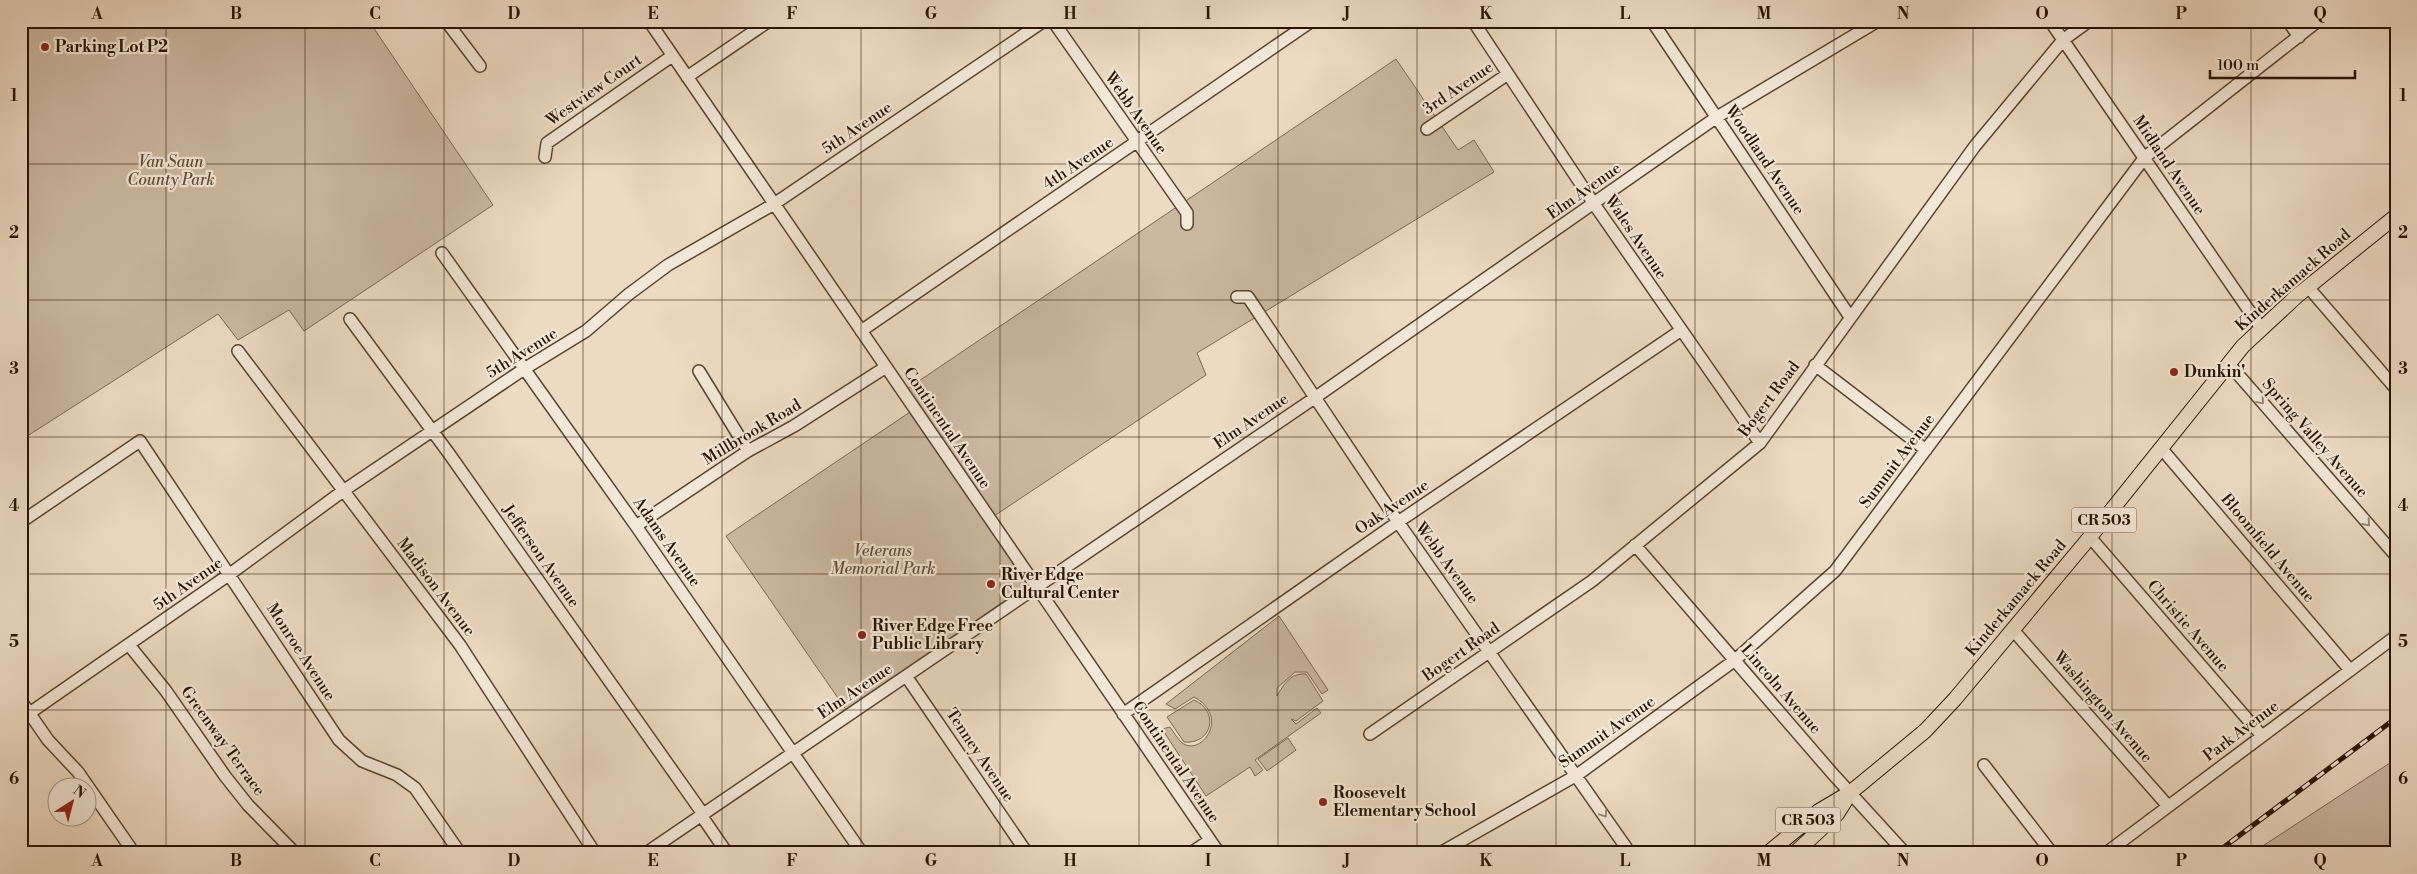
<svg xmlns="http://www.w3.org/2000/svg" width="2417" height="874" font-family="'Libre Bodoni',serif">
  <style>
    .green { fill: #cbb8a1; stroke: #7a6650 }
    .lines { fill: none; stroke-linecap: round; stroke-linejoin: round }
    .minor-casing { stroke: #594630; stroke-width: 14 }
    .major-casing { stroke: #281400; stroke-width: 16 }
    .minor { stroke: #f3e7d7; stroke-width: 11 }
    .major { stroke: #ecdac2; stroke-width: 14 }
    .rail-casing { stroke: #281400; stroke-width: 5 }
    .rail { stroke: #f3e7d7; stroke-width: 3; stroke-dasharray: 9; stroke-linecap: butt }
    .oneway { stroke: #988876 }
    .grid { fill: none; stroke: #281400; stroke-width: 1; stroke-opacity: 0.55 }
    .poi-dot { fill: #8f2418; stroke: #f3e7d7; stroke-width: 2 }
    .labels { text-anchor: middle; dominant-baseline: central; stroke-width: 4.5; stroke-linejoin: round; paint-order: stroke }
    .shield { fill: #f3e7d7; stroke: #655340; stroke-width: 1 }
    .shield-label { font-size: 15px; font-weight: bold; fill: #281400 }
    .poi-label { font-size: 16px; font-weight: bold; fill: #281400; stroke: #f3e7d7; text-anchor: start }
    .street-label { font-size: 16px; fill: #281400; stroke: #f3e7d7 }
    .park-label { font-size: 16px; font-style: italic; fill: #614d38; stroke: #f3e7d7 }
    .neatline { fill: none; stroke: #281400; stroke-width: 2 }
    .grid-label { font-size: 16px; text-anchor: middle; font-weight: bold; fill: #281400 }
  </style>
  <rect width="100%" height="100%" fill="#ecdac2"/>
  <filter id="stains"><feTurbulence type="fractalNoise" baseFrequency=".004" numOctaves="4"/><feColorMatrix values="0 0 0 0 .2 0 0 0 0 .09 0 0 0 0 .02 0 0 0 .5 -.17"/></filter>
  <radialGradient id="worn" r=".72"><stop offset=".6" stop-color="#630" stop-opacity="0"/><stop offset="1" stop-color="#630" stop-opacity=".3"/></radialGradient>
  <!-- green -->
  <path class="green" d="M21 21H369L493 205 304 331 289 310 238 340 218 314 21 440Z
    M1396 59 1458 150 1474 140 1494 172 1197 353 1206 375 991 518 1036 584 849 714 726 536 916 408 904 391Z
    M1279 616 1328 690 1322 694 1307 672H1295L1277 688V696C1284 684 1290 673 1306 674L1323 701 1296 721 1291 719 1296 724 1317 708 1321 713 1255 760 1263 770 1255 776 1250 767 1206 796 1162 729 1170 727C1174 732 1179 743 1186 745 1204 752 1229 716 1194 697L1175 709 1166 704Z
    M1194 700C1220 711 1212 745 1184 742L1167 717Z
    M1288 738 1296 750 1267 771 1258 759Z
    M2396 759V853H2252Z"/>
  <g class="lines">
    <defs>
      <path id="minor" d="M446 21 480 66
        M649 21 1219 853
        M1053 21 1187 213V224
        M1473 21 1594 204 1760 443
        M1652 21 1850 317
        M2050 21 2261 328
        M2288 21 2299 37
        M687 77 769 21
        M1427 129 1508 74
        M545 157 547 143 672 56
        M442 253 636 526 862 853
        M2308 287 2396 389
        M1237 297H1248L1398 522 1630 853
        M350 319 450 455 703 814
        M861 331 1312 21
        M238 351 460 645 595 853
        M2229 364 2396 556
        M1815 365 1926 450
        M699 371 748 451
        M2161 448 2350 670
        M21 522 140 441 339 740 362 761 397 775 415 788 460 853
        M636 526 748 451 794 426 886 367
        M2090 537 2262 736
        M1635 545 1832 773 1905 853
        M2013 630 2168 806
        M129 645 166 691 225 776 248 805 295 853
        M906 676 1027 853
        M21 701 48 740 78 772 134 853
        M1123 714 1398 522 1680 331
        M21 719 230 574 343 491 524 369 586 331 629 294 668 265 774 204 1044 21
        M1370 734 1592 581 1760 443 1975 146 2063 40 2089 21
        M1984 765 2052 853
        M701 815 727 853
        M646 853 1313 399 1717 117 1878 21
        M1191 853 1210 840
        M1440 853 1577 775 1735 660 1835 571 2145 157 2318 21
        M2106 853 2396 636"/>
      <path id="major" d="M1768 853 1819 811 1851 792 1925 731 1955 699 2090 537 2243 346 2298 295 2396 216
        M1795 853 1837 814 1849 795"/>
    </defs>
    <!-- minor casing -->
    <use href="#minor" class="minor-casing"/>
    <!-- major casing -->
    <use href="#major" class="major-casing"/>
    <!-- minor -->
    <use href="#minor" class="minor"/>
    <!-- major -->
    <use href="#major" class="major"/>
    <defs>
      <path id="rail" d="M2216 853 2396 718"/>
    </defs>
    <!-- rail casing -->
    <use href="#rail" class="rail-casing"/>
    <!-- rail -->
    <use href="#rail" class="rail"/>
  </g>
  <!-- one-way arrows -->
  <defs><path id="oneway-chevron" d="M-2-3.5L2.5 0L-2 3.5" fill="none" stroke-width="1.6" stroke-linecap="round" stroke-linejoin="round" transform="scale(1.25)"/></defs>
  <g class="oneway">
    <use href="#oneway-chevron" transform="translate(2261 401) rotate(49)"/>
    <use href="#oneway-chevron" transform="translate(2367 523) rotate(49)"/>
    <use href="#oneway-chevron" transform="translate(1604 814) rotate(56)"/>
  </g>
  <!-- grid -->
  <path class="grid" d="M166 21V853M305 21V853M444 21V853M583 21V853M722 21V853M861 21V853M1000 21V853M1139 21V853M1278 21V853M1417 21V853M1556 21V853M1695 21V853M1834 21V853M1973 21V853M2112 21V853M2251 21V853M21 164H2396M21 300H2396M21 437H2396M21 574H2396M21 710H2396"/>
  <!-- markers -->
  <g class="poi-dot">
    <circle cx="45" cy="47" r="5"/>
    <circle cx="2174" cy="372" r="5"/>
    <circle cx="991" cy="584" r="5"/>
    <circle cx="862" cy="635" r="5"/>
    <circle cx="1323" cy="802" r="5"/>
  </g>
  <g class="labels">
    <!-- shield labels -->
    <g class="shield">
      <rect x="2071.5" y="507.5" width="65" height="25" rx="4"/>
      <rect x="1775.5" y="807.5" width="65" height="25" rx="4"/>
    </g>
    <g class="shield-label">
      <text x="2104" y="520">CR 503</text>
      <text x="1808" y="820">CR 503</text>
    </g>
    <!-- poi labels -->
    <g class="poi-label">
      <text x="55" y="47">Parking Lot P2</text>
      <text x="2184" y="372">Dunkin'</text>
      <text x="1001" y="575">River Edge<tspan x="1001" dy="18">Cultural Center</tspan></text>
      <text x="872" y="626">River Edge Free<tspan x="872" dy="18">Public Library</tspan></text>
      <text x="1333" y="793">Roosevelt<tspan x="1333" dy="18">Elementary School</tspan></text>
    </g>
    <!-- street labels -->
    <g class="street-label">
      <text transform="translate(1458 88) rotate(-34)">3rd Avenue</text>
      <text transform="translate(594 90) rotate(-35)">Westview Court</text>
      <text transform="translate(1136 113) rotate(55)">Webb Avenue</text>
      <text transform="translate(857 128) rotate(-34)">5th Avenue</text>
      <text transform="translate(1765 160) rotate(56)">Woodland Avenue</text>
      <text transform="translate(1078 163) rotate(-34)">4th Avenue</text>
      <text transform="translate(2169 165) rotate(56)">Midland Avenue</text>
      <text transform="translate(1584 191) rotate(-35)">Elm Avenue</text>
      <text transform="translate(1636 237) rotate(56)">Wales Avenue</text>
      <text transform="translate(2293 280) rotate(-41)">Kinderkamack Road</text>
      <text transform="translate(522 353) rotate(-32)">5th Avenue</text>
      <text transform="translate(1769 399) rotate(-53)">Bogert Road</text>
      <text transform="translate(1251 421) rotate(-34)">Elm Avenue</text>
      <text transform="translate(947 428) rotate(56)">Continental Avenue</text>
      <text transform="translate(752 432) rotate(-31)">Millbrook Road</text>
      <text transform="translate(2315 438) rotate(49)">Spring Valley Avenue</text>
      <text transform="translate(1897 461) rotate(-53)">Summit Avenue</text>
      <text transform="translate(1392 507) rotate(-34)">Oak Avenue</text>
      <text transform="translate(667 542) rotate(55)">Adams Avenue</text>
      <text transform="translate(2268 548) rotate(50)">Bloomfield Avenue</text>
      <text transform="translate(541 556) rotate(55)">Jefferson Avenue</text>
      <text transform="translate(1447 563) rotate(54)">Webb Avenue</text>
      <text transform="translate(188 584) rotate(-35)">5th Avenue</text>
      <text transform="translate(436 587) rotate(53)">Madison Avenue</text>
      <text transform="translate(2016 598) rotate(-50)">Kinderkamack Road</text>
      <text transform="translate(2188 626) rotate(49)">Christie Avenue</text>
      <text transform="translate(301 652) rotate(57)">Monroe Avenue</text>
      <text transform="translate(1461 652) rotate(-35)">Bogert Road</text>
      <text transform="translate(1781 689) rotate(49)">Lincoln Avenue</text>
      <text transform="translate(855 691) rotate(-34)">Elm Avenue</text>
      <text transform="translate(2103 707) rotate(49)">Washington Avenue</text>
      <text transform="translate(2241 731) rotate(-37)">Park Avenue</text>
      <text transform="translate(1607 732) rotate(-35)">Summit Avenue</text>
      <text transform="translate(223 741) rotate(54)">Greenway Terrace</text>
      <text transform="translate(980 755) rotate(56)">Tenney Avenue</text>
      <text transform="translate(1176 762) rotate(56)">Continental Avenue</text>
    </g>
    <!-- park labels -->
    <g class="park-label">
      <text x="171" y="162">Van Saun<tspan x="171" dy="18">County Park</tspan></text>
      <text x="883" y="551">Veterans<tspan x="883" dy="18">Memorial Park</tspan></text>
    </g>
  </g>
  <!-- margin -->
  <rect width="2417" height="874" fill="none" stroke="#ecdac2" stroke-width="55"/>
  <!-- north arrow -->
  <g transform="translate(72 802) rotate(36)"><circle r="24" fill="#f3e7d7" stroke="#a29381"/>
  <path d="M0-4L9 19L0 12L-9 19Z" fill="#8f2418"/>
  <text y="-8" font-size="14" font-weight="bold" text-anchor="middle" fill="#281400">N</text>
  </g>
  <!-- scale -->
  <path d="M2210 70v8h145v-8" fill="none" stroke="#281400" stroke-width="2.5"/>
  <text x="2217" y="70" font-size="15" fill="#281400" stroke="#f3e7d7" stroke-width="4" paint-order="stroke">100 m</text>
  <rect x="28" y="28" width="2362" height="818" class="neatline"/>
  <g class="grid-label">
    <text x="97" y="19">A</text>
    <text x="236" y="19">B</text>
    <text x="375" y="19">C</text>
    <text x="514" y="19">D</text>
    <text x="653" y="19">E</text>
    <text x="792" y="19">F</text>
    <text x="931" y="19">G</text>
    <text x="1070" y="19">H</text>
    <text x="1208" y="19">I</text>
    <text x="1347" y="19">J</text>
    <text x="1486" y="19">K</text>
    <text x="1625" y="19">L</text>
    <text x="1764" y="19">M</text>
    <text x="1903" y="19">N</text>
    <text x="2042" y="19">O</text>
    <text x="2181" y="19">P</text>
    <text x="2320" y="19">Q</text>
    <text x="14" y="101">1</text>
    <text x="2403" y="101">1</text>
    <text x="14" y="238">2</text>
    <text x="2403" y="238">2</text>
    <text x="14" y="374">3</text>
    <text x="2403" y="374">3</text>
    <text x="14" y="511">4</text>
    <text x="2403" y="511">4</text>
    <text x="14" y="647">5</text>
    <text x="2403" y="647">5</text>
    <text x="14" y="784">6</text>
    <text x="2403" y="784">6</text>
    <text x="97" y="866">A</text>
    <text x="236" y="866">B</text>
    <text x="375" y="866">C</text>
    <text x="514" y="866">D</text>
    <text x="653" y="866">E</text>
    <text x="792" y="866">F</text>
    <text x="931" y="866">G</text>
    <text x="1070" y="866">H</text>
    <text x="1208" y="866">I</text>
    <text x="1347" y="866">J</text>
    <text x="1486" y="866">K</text>
    <text x="1625" y="866">L</text>
    <text x="1764" y="866">M</text>
    <text x="1903" y="866">N</text>
    <text x="2042" y="866">O</text>
    <text x="2181" y="866">P</text>
    <text x="2320" y="866">Q</text>
  </g>
  <rect width="100%" height="100%" filter="url(#stains)"/>
  <rect width="100%" height="100%" fill="url(#worn)"/>
</svg>
